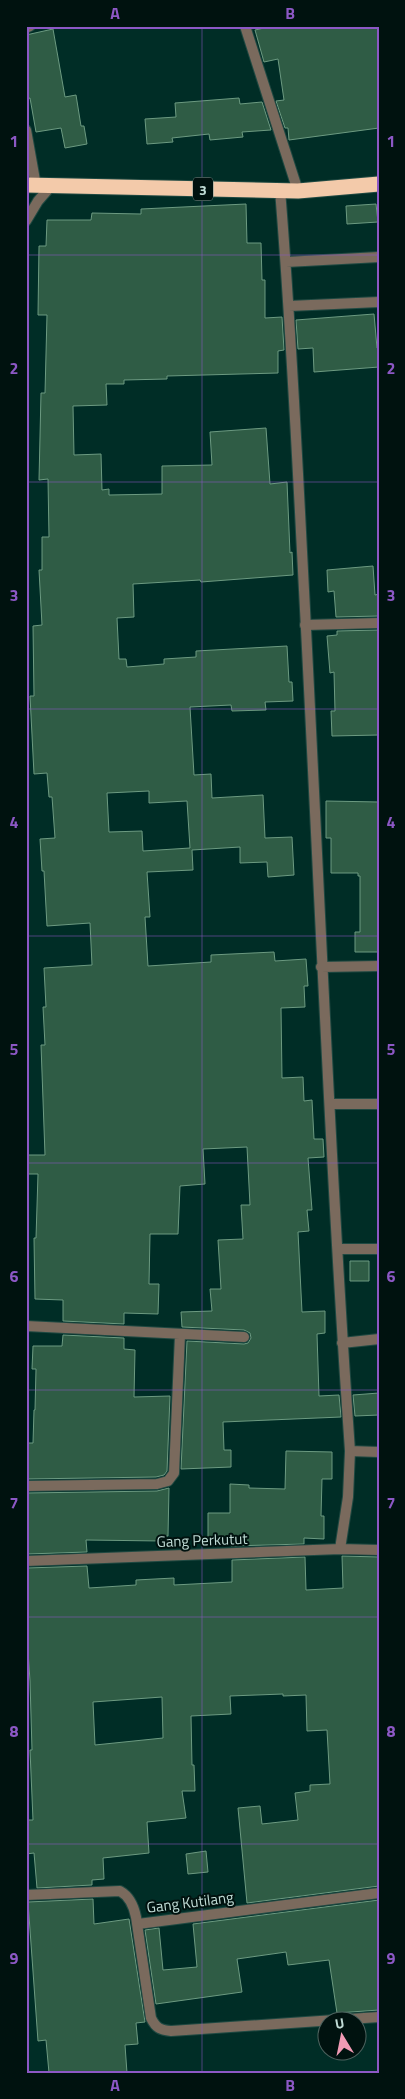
<svg xmlns="http://www.w3.org/2000/svg" width="405" height="2099" font-family="'Titillium Web',sans-serif">
  <style>
    .building { fill: #2f5c45; stroke: #6c9a81; fill-rule: evenodd }
    .lines { fill: none; stroke-linecap: round; stroke-linejoin: round }
    .lane-casing { stroke: #1f4942; stroke-width: 12 }
    .street-casing { stroke: #1f4942; stroke-width: 12 }
    .highway-casing { stroke: #1f4942; stroke-width: 17 }
    .lane { stroke: #7a6a5d; stroke-width: 10 }
    .street { stroke: #7a6a5d; stroke-width: 10 }
    .highway { stroke: #f3caaa; stroke-width: 15 }
    .grid { fill: none; stroke: #8c58c5; stroke-width: 1; stroke-opacity: 0.55 }
    .labels { text-anchor: middle; dominant-baseline: central; stroke-width: 4; stroke-linejoin: round; paint-order: stroke }
    .shield { fill: #00120f; stroke: #869f9a; stroke-width: 1 }
    .shield-label { font-size: 14px; font-weight: bold; fill: #c0dcd6 }
    .street-label { font-size: 15px; fill: #c0dcd6; stroke: #00120f }
    .neatline { fill: none; stroke: #8c58c5; stroke-width: 2 }
    .grid-label { font-size: 16px; text-anchor: middle; font-weight: bold; fill: #8c58c5 }
  </style>
  <rect width="100%" height="100%" fill="#002d26"/>
  <!-- building -->
  <path class="building" d="M273 26H379V128L289 140 288 128H285L276 101 284 100 278 59 264 62 255 30Z
    M53 29 65 97 76 95 81 126H84L87 144 65 148 61 128 36 132 30 98 26 99V35Z
    M239 98 240 104 262 102 271 130 242 132 243 137 210 140 209 134 172 138 173 142 147 144 145 119 176 117 175 103Z
    M246 204 247 243H261L262 280H265V318L282 317 284 350 278 351V373L167 376V379L124 380V384H106L107 405 73 406 74 455 101 454 102 490 109 489V495L162 494V466L212 465 210 432 266 428 270 484 287 482 290 553 292 552 293 575 201 582 200 580 133 584 134 617 117 618 119 659H126L127 667 164 664V659L196 657V651L287 646 289 682H292L293 701 265 702 266 710 232 711 231 705 190 707 194 775 211 774 212 798 263 795 265 838 292 837 294 875 268 877 267 862 240 863V847L192 850 193 870 147 872 150 917H145L148 966 211 962V955L274 952 275 961 306 959 308 986H304L305 1007 281 1008 282 1078 303 1077 304 1101 312 1100 314 1139H323L324 1157 308 1158 312 1210H307L309 1231 298 1232 302 1312 325 1311V1333L317 1334 319 1396 339 1395 341 1417 223 1422 224 1450H231V1467L181 1469 187 1341 244 1344 248 1343 251 1338 250 1333 244 1330 182 1327 181 1312 212 1311 210 1289H221L218 1240 243 1239 241 1205H250L247 1147 203 1149 205 1184 180 1186 178 1234H150L149 1284H159L158 1314 124 1313V1324L63 1321V1300L35 1299 34 1238H36L38 1174H26V1155H45L41 1045H45L43 1007H46L44 968 92 965 90 923 47 926 44 871H42L40 839 55 838 52 797H49L47 773 34 774 30 696H34L33 626 42 625 39 570H42V537H49L48 479 39 480 41 393H45L47 315H38L39 246H46L47 220H91L92 213 141 214V209ZM149 791V803L187 801 190 848 143 851 142 831 109 832 107 793Z
    M376 204 378 222 347 224 346 206Z
    M374 314 377 348H379V367L314 372 313 348 298 349 296 320Z
    M373 566 375 595 379 594V616L336 617 334 591 328 592 327 570Z
    M379 630V735L332 736 331 711H335L334 672 330 673 327 636 337 635V631Z
    M326 801 379 802V952H355V932H360V876H358V873H331V838H326Z
    M350 1261H369V1281H350Z
    M63 1335 124 1338V1349L135 1350 134 1397 170 1396 167 1471 164 1475 156 1477 26 1479V1443H33L34 1410H35L36 1369H32L33 1346H62Z
    M379 1393V1415L355 1416 353 1395Z
    M286 1451 332 1452V1479H322L321 1516H324V1539L304 1538V1544L231 1546V1538L208 1537V1513H230V1484L249 1485V1488L285 1489Z
    M169 1488 168 1536H161V1541L86 1540 87 1552 27 1554 26 1493 157 1491Z
    M342 1556 379 1557V1886L247 1903 238 1808 260 1806 262 1824 298 1820 295 1793 310 1791V1785L330 1784 327 1730 307 1731 306 1695 283 1696V1694L230 1696 231 1714 191 1716 192 1765H194L195 1791H182L186 1818 147 1822 149 1853 103 1858 104 1879 92 1880V1885L37 1888 34 1853 26 1854V1820H33L30 1750H32L30 1681 28 1651H26L27 1568 87 1566 89 1588 136 1585V1580L174 1578V1585L232 1582V1560L305 1557 306 1590 343 1588ZM162 1697 163 1738 95 1745 93 1702Z
    M206 1851 208 1872 188 1874 186 1854Z
    M93 1899 94 1924 129 1919 145 2022 136 2023 138 2044 125 2045 127 2073H49L46 2040 38 2041 28 1902Z
    M379 1900V2010L337 2013 329 1960 288 1965 286 1952 237 1959 242 1992 156 2004 145 1930 159 1928 163 1970 197 1967 193 1924Z"/>
  <g class="lines">
    <defs>
      <path id="lane" d="M305 625 379 623"/>
      <path id="street" d="M245 26 298 191
        M26 28 30 26
        M26 130 36 186
        M280 190C291 323 297 456 304 590 319 877 330 1164 350 1451L348 1497 340 1549
        M26 221 38 201 51 186
        M286 262 379 257
        M289 306 379 302
        M321 967 379 966
        M330 1104H379
        M338 1249H379
        M26 1326 244 1337
        M342 1343 379 1339
        M350 1451 379 1452
        M26 1486 157 1484 168 1481 174 1473 180 1335
        M26 1561 340 1549 379 1550
        M26 1895 120 1891C129 1896 134 1907 136 1917L151 2018C156 2028 160 2030 171 2031L379 2017
        M138 1924 379 1893"/>
      <path id="highway" d="M26 185 298 191 379 184"/>
    </defs>
    <!-- lane casing -->
    <use href="#lane" class="lane-casing"/>
    <!-- street casing -->
    <use href="#street" class="street-casing"/>
    <!-- highway casing -->
    <use href="#highway" class="highway-casing"/>
    <!-- lane -->
    <use href="#lane" class="lane"/>
    <!-- street -->
    <use href="#street" class="street"/>
    <!-- highway -->
    <use href="#highway" class="highway"/>
  </g>
  <!-- grid -->
  <path class="grid" d="M202 26V2073M26 255H379M26 482H379M26 709H379M26 936H379M26 1163H379M26 1390H379M26 1617H379M26 1844H379"/>
  <g class="labels">
    <!-- shield labels -->
    <rect class="shield" x="193" y="177.5" width="20" height="23" rx="4"/>
    <g class="shield-label">
      <text x="203" y="189">3</text>
    </g>
    <!-- street labels -->
    <g class="street-label">
      <text transform="translate(202 1540) rotate(-2)">Gang Perkutut</text>
      <text transform="translate(190 1902) rotate(-7)">Gang Kutilang</text>
    </g>
  </g>
  <!-- border -->
  <rect width="405" height="2099" fill="none" stroke="#00120f" stroke-width="55"/>
  <!-- north arrow -->
  <g transform="translate(342 2036) rotate(350)"><circle r="24" fill="#00120f" stroke="#4d635f"/>
  <path d="M0-4L9 19L0 12L-9 19Z" fill="#f09ab4"/>
  <text y="-8" font-size="14" font-weight="bold" text-anchor="middle" fill="#c0dcd6">U</text>
  </g>
  <rect x="28" y="28" width="350" height="2044" class="neatline"/>
  <g class="grid-label">
    <text x="115" y="19">A</text>
    <text x="290" y="19">B</text>
    <text x="14" y="147">1</text>
    <text x="391" y="147">1</text>
    <text x="14" y="374">2</text>
    <text x="391" y="374">2</text>
    <text x="14" y="601">3</text>
    <text x="391" y="601">3</text>
    <text x="14" y="828">4</text>
    <text x="391" y="828">4</text>
    <text x="14" y="1055">5</text>
    <text x="391" y="1055">5</text>
    <text x="14" y="1282">6</text>
    <text x="391" y="1282">6</text>
    <text x="14" y="1509">7</text>
    <text x="391" y="1509">7</text>
    <text x="14" y="1737">8</text>
    <text x="391" y="1737">8</text>
    <text x="14" y="1964">9</text>
    <text x="391" y="1964">9</text>
    <text x="115" y="2091">A</text>
    <text x="290" y="2091">B</text>
  </g>
</svg>
